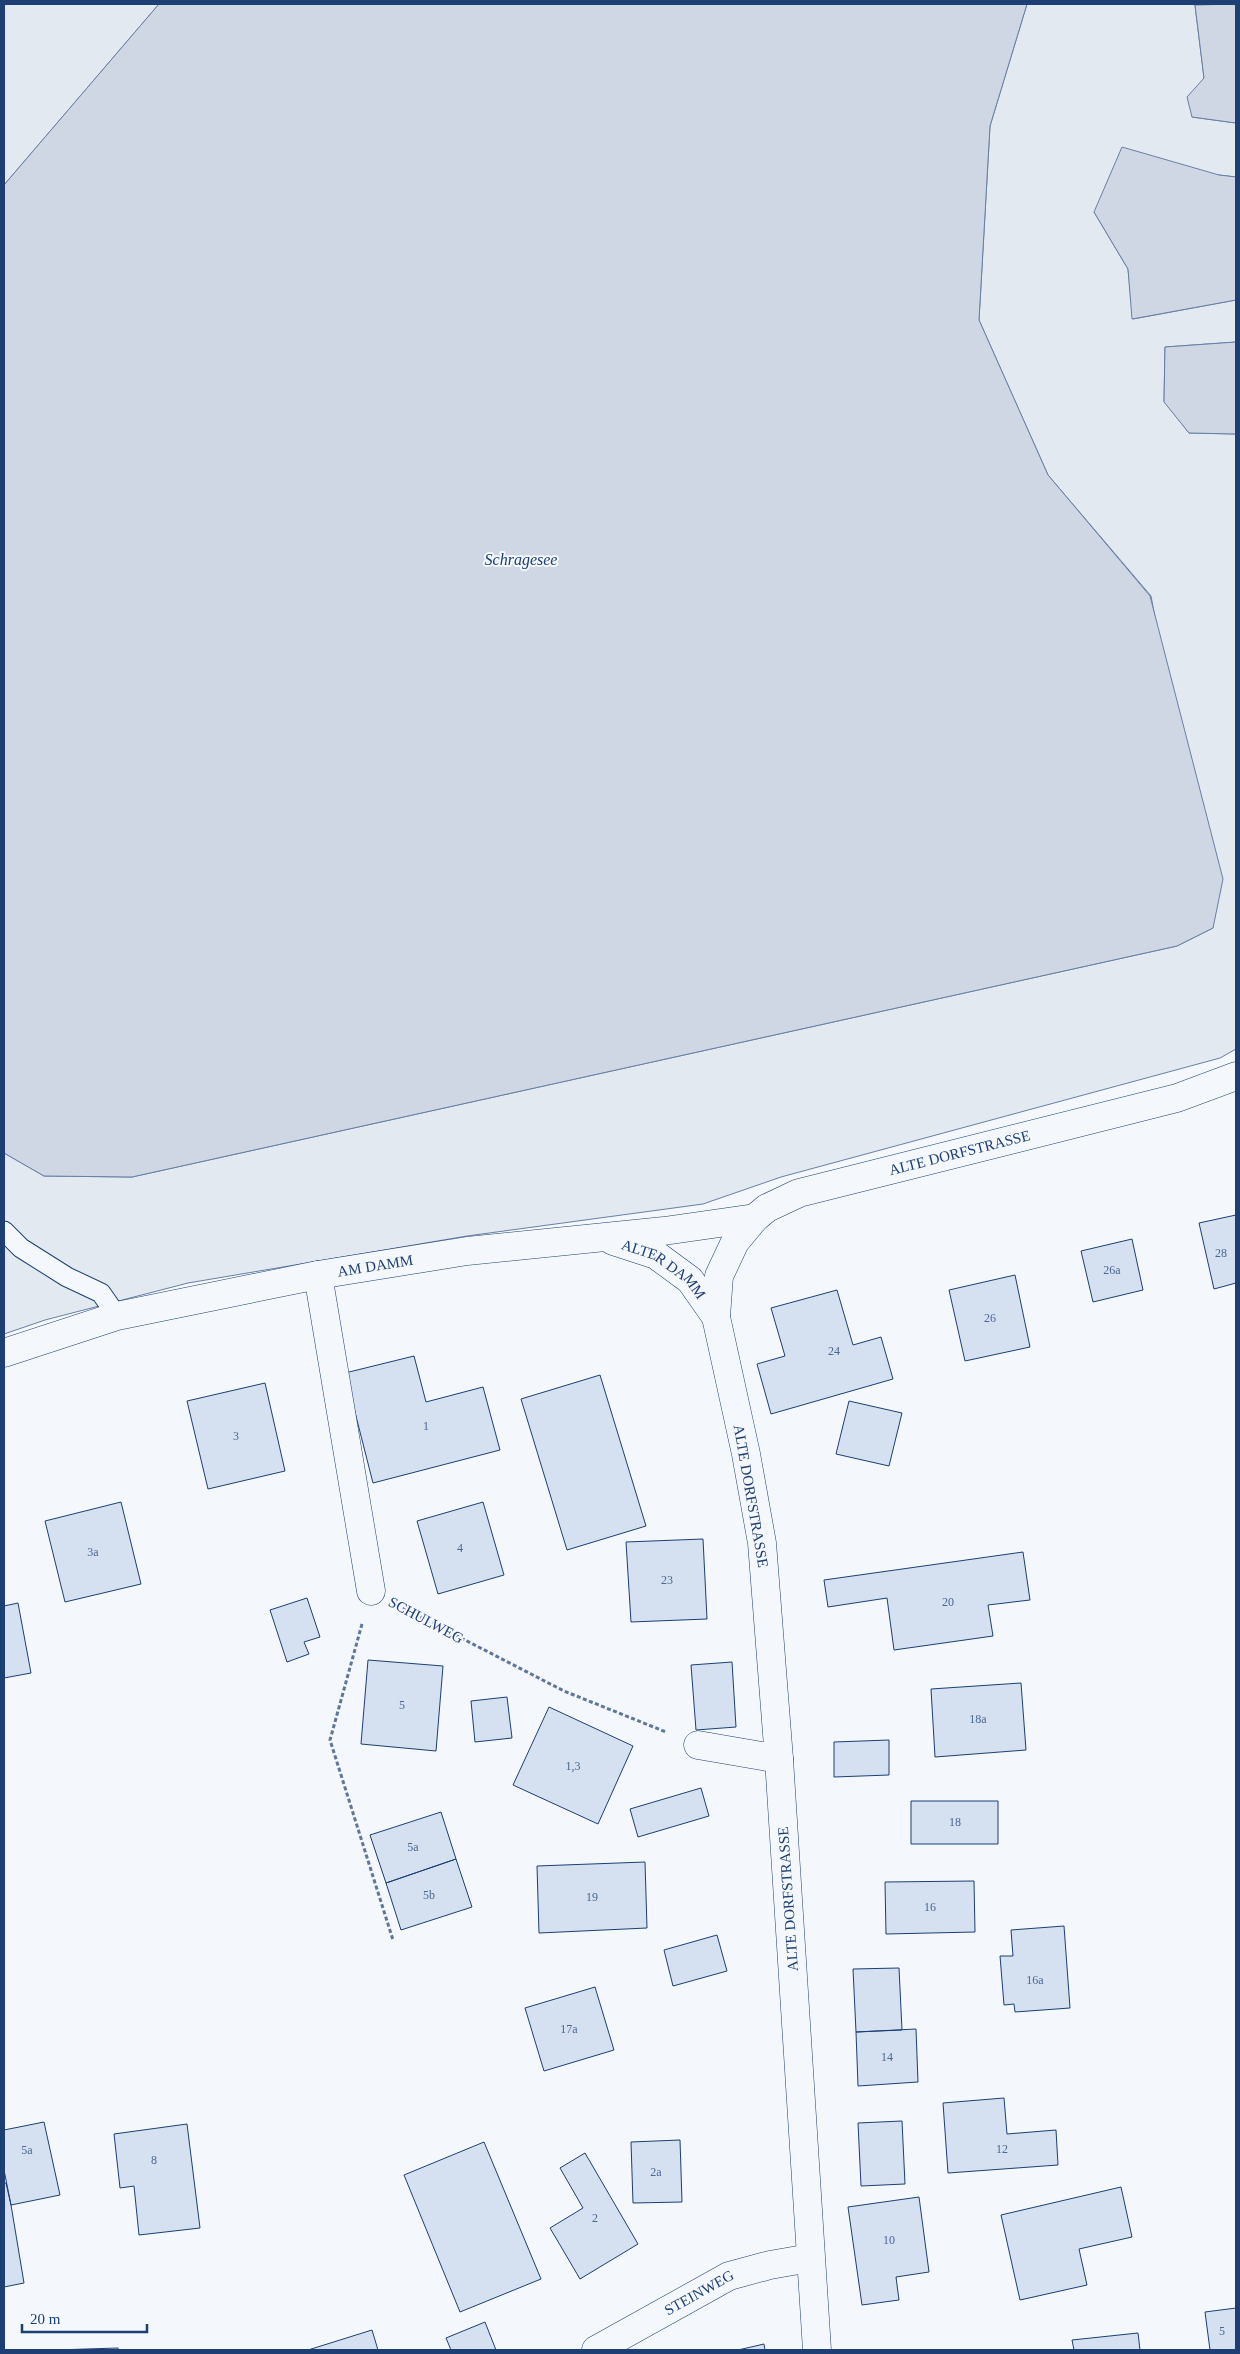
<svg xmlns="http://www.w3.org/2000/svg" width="1240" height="2354" font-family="Georgia,serif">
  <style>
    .green { fill: #e3e9f0; stroke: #687fa3 }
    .water { fill: #cfd7e4; stroke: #687fa3 }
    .building { fill: #d5e0f0; stroke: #1d3f73 }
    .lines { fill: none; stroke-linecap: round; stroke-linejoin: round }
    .lane-casing { stroke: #1d3f73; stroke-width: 21 }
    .street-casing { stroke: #1d3f73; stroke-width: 29 }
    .secondary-casing { stroke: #1d3f73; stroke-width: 29 }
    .path { stroke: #5e769c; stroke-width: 3; stroke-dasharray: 4 2.5; stroke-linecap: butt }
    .lane { stroke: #f4f7fb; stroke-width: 19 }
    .street { stroke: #f4f7fb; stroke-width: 28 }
    .secondary { stroke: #f4f7fb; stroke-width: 28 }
    .labels { text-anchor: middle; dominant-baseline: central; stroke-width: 4; stroke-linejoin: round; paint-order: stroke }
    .number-label { font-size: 12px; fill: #4b6792 }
    .street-label { font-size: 15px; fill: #1d3f73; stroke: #f4f7fb }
    .water-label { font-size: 16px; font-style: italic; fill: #1d3f73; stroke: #f4f7fb }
  </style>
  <rect width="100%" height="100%" fill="#f4f7fb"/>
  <!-- green -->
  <path class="green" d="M4 4H159L4 185Z
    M1027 4H1199L1195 5 1204 78 1192 117 1236 123V177L1219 175 1094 212 1128 269 1133 319 1236 300V342L1165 347 1164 401 1189 433 1236 434V1049L1220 1058 781 1177 703 1204 467 1236 188 1283 45 1320 4 1334V1153L44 1176 132 1177 1177 946 1213 928 1151 596 1048 475 979 320 990 126Z"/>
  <!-- water -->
  <path class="water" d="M159 4H1027L990 126 979 320 1048 475 1150 596 1223 879 1213 928 1177 946 132 1177 44 1176 4 1153V185Z
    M1236 4V123L1192 117 1187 97 1204 78 1195 5Z
    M1122 147 1219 175 1236 177V300L1132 319 1128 269 1094 212Z
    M1236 342V434L1189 433 1164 402 1165 347Z"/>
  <!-- building -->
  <path class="building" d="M1236 1215V1283L1214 1289 1199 1223Z
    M1132 1239 1143 1290 1093 1302 1081 1251Z
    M1015 1275 1030 1347 965 1361 949 1290Z
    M837 1290 853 1345 881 1337 893 1379 771 1414 757 1364 785 1356 771 1308Z
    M414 1356 426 1402 483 1387 500 1450 373 1483 345 1373Z
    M600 1375 646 1526 567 1550 521 1399Z
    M265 1383 285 1471 208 1489 187 1401Z
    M849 1401 902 1413 889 1466 836 1454Z
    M121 1502 141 1584 65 1602 45 1521Z
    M483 1502 504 1575 438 1594 417 1521Z
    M703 1539 707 1619 631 1622 626 1542Z
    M1023 1552 1030 1600 988 1605 993 1636 894 1650 887 1598 828 1607 824 1580Z
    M307 1598 320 1637 304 1642 309 1654 287 1662 270 1610Z
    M18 1603 31 1673 4 1678V1606Z
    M368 1660 443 1666 436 1751 361 1744Z
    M732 1662 736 1727 696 1730 691 1665Z
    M1021 1683 1026 1750 935 1757 931 1689Z
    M507 1697 512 1738 475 1742 471 1701Z
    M549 1707 633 1746 598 1824 513 1785Z
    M889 1740V1775L834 1777V1742Z
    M701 1788 709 1816 638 1837 630 1809Z
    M911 1801H998V1844H911Z
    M441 1812 456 1859 386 1883 370 1835Z
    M456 1859 472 1907 401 1930 386 1883Z
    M645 1862 647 1928 539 1933 537 1866Z
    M974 1881 975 1932 886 1934 885 1882Z
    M1064 1926 1070 2008 1015 2012 1014 2004 1004 2005 1000 1956H1013L1011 1930Z
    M717 1935 727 1971 673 1986 664 1950Z
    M899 1968 902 2030 856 2032 853 1969Z
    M595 1987 614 2050 544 2071 525 2008Z
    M916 2029 918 2082 858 2086 856 2032Z
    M1004 2098 1007 2134 1056 2130 1058 2165 948 2173 943 2103Z
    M902 2121 905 2184 861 2186 858 2123Z
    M44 2122 60 2195 11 2205 4 2170V2130Z
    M187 2124 200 2228 139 2235 134 2186 120 2188 114 2134Z
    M680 2140 682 2202 633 2203 631 2142Z
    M484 2142 541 2279 460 2312 404 2175Z
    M585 2153 638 2244 580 2279 550 2228 583 2208 560 2168Z
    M4 2183H6L11 2205 24 2283 4 2287Z
    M1121 2187 1132 2237 1079 2249 1087 2285 1020 2300 1001 2215Z
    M919 2197 929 2272 896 2277 899 2300 862 2305 848 2207Z
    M1236 2308V2350H1210L1205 2312Z
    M485 2322 496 2350H451L446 2338Z
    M372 2330 378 2350H308Z
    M1138 2333 1140 2350H1074L1072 2340Z
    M764 2344 765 2350H738Z
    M118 2348V2350H55Z"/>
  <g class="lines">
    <defs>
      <path id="lane" d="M4 1231 21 1248 67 1277 101 1293 117 1316"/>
      <g id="street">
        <path id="s1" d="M613 1241 656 1255 690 1280 716 1317"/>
        <path d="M318 1275 371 1591"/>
        <path id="s2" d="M4 1353 117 1316 318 1275 467 1251 664 1231 755 1218"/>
        <path d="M698 1745 779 1759"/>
        <path id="s3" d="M596 2350 729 2276 770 2265 810 2258"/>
      </g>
      <g id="secondary">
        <path id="s4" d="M817 2350 779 1759 762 1543 746 1454 716 1317 719 1276 735 1242 755 1218 767 1208 799 1193 1177 1098 1236 1076"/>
      </g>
    </defs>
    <!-- lane casing -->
    <use href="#lane" class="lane-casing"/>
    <!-- street casing -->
    <use href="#street" class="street-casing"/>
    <!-- secondary casing -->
    <use href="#secondary" class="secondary-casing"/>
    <!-- path -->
    <path class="path" d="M403 1608 564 1691 666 1732
      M362 1624 330 1740 393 1940"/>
    <!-- lane -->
    <use href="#lane" class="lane"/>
    <!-- street -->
    <use href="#street" class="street"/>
    <!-- secondary -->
    <use href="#secondary" class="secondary"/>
  </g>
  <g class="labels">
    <!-- number labels -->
    <g class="number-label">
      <text x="1221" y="1253">28</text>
      <text x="1112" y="1270">26a</text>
      <text x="990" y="1318">26</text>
      <text x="834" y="1351">24</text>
      <text x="426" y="1426">1</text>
      <text x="236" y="1436">3</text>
      <text x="460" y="1548">4</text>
      <text x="93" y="1552">3a</text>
      <text x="667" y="1580">23</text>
      <text x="948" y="1602">20</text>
      <text x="402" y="1705">5</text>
      <text x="978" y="1719">18a</text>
      <text x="573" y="1766">1,3</text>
      <text x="955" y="1822">18</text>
      <text x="413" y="1847">5a</text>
      <text x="429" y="1895">5b</text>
      <text x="592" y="1897">19</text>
      <text x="930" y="1907">16</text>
      <text x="1035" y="1980">16a</text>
      <text x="569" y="2029">17a</text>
      <text x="887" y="2057">14</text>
      <text x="1002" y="2149">12</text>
      <text x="27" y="2150">5a</text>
      <text x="154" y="2160">8</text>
      <text x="656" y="2172">2a</text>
      <text x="595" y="2218">2</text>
      <text x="889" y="2240">10</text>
      <text x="1222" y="2331">5</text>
    </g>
    <!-- street labels -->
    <g class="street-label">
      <text stroke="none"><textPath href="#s4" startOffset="1366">ALTE DORFSTRASSE</textPath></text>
      <text stroke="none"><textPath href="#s2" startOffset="382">AM DAMM</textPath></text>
      <text stroke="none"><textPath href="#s1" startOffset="59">ALTER DAMM</textPath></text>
      <text transform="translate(751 1496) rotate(80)">ALTE DORFSTRASSE</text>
      <text transform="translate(426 1620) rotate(28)">SCHULWEG</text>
      <text transform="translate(788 1899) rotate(-94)">ALTE DORFSTRASSE</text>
      <text stroke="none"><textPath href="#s3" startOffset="118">STEINWEG</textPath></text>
    </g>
    <!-- water labels -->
    <g class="water-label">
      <text x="521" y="559">Schragesee</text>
    </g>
  </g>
  <!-- border -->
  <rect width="1240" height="2354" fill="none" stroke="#1d3f73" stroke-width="10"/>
  <!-- scale -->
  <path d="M22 2324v8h125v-8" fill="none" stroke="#1d3f73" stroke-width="2.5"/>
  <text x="30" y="2324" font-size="15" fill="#1d3f73" stroke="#f4f7fb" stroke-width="4" paint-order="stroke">20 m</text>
</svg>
